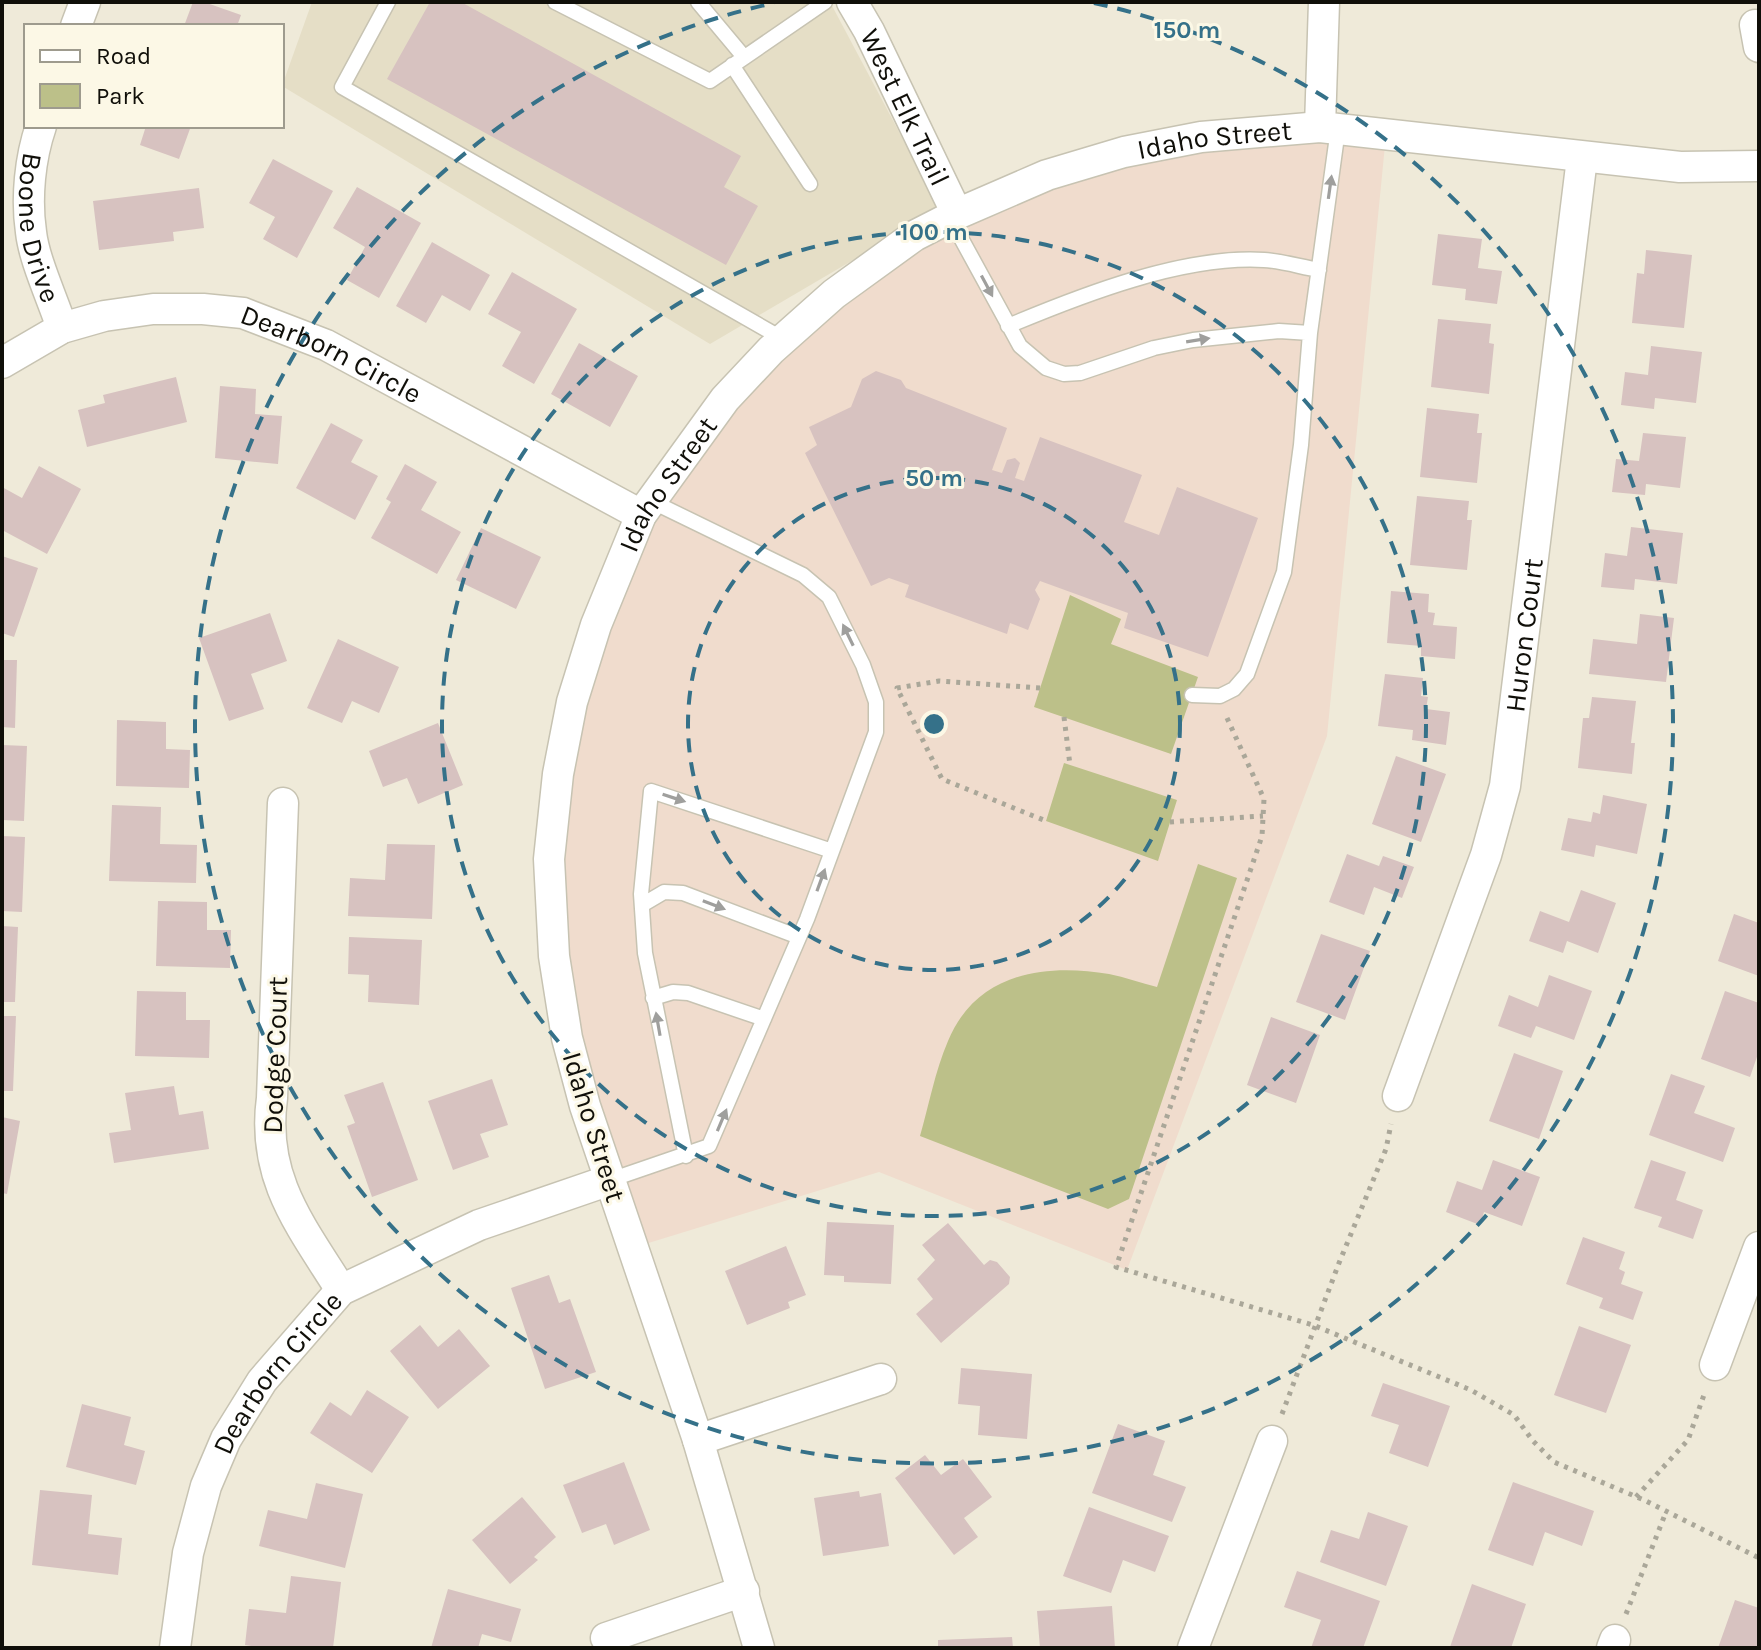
<svg xmlns="http://www.w3.org/2000/svg" width="1761" height="1650" font-family="Karla,sans-serif">
  <style>
    .built { fill: #e5dec6 }
    .education { fill: #f0dccd }
    .green { fill: #bcc089 }
    .building { fill: #d7c2c0 }
    .lines { fill: none; stroke-linecap: round; stroke-linejoin: round }
    .service-casing { stroke: #c7c3b2; stroke-width: 17 }
    .minor-casing { stroke: #c7c3b2; stroke-width: 33 }
    .path { stroke: #aaa799; stroke-width: 5; stroke-dasharray: 4 6; stroke-linecap: butt }
    .service { stroke: #fff; stroke-width: 14 }
    .minor { stroke: #fff; stroke-width: 30 }
    .oneway { fill: #9f9f9d }
    .ring { fill: none; stroke: #357189; stroke-width: 4; stroke-dasharray: 14 10 }
    .labels { text-anchor: middle; dominant-baseline: central; stroke-width: 6; stroke-linejoin: round; paint-order: stroke }
    .street-label { font-size: 28px; fill: #100f09; stroke: #fcf8e6 }
    .centre { fill: #357189; stroke: #fcf8e6; stroke-width: 4 }
    .ring-label { font-size: 24px; text-anchor: middle; font-weight: bold; fill: #357189; stroke: #fcf8e6; stroke-width: 6; stroke-linejoin: round; paint-order: stroke }
  </style>
  <rect width="100%" height="100%" fill="#efead9"/>
  <!-- built -->
  <path class="built" d="M312 2H830L940 209 710 344 282 86Z"/>
  <!-- education -->
  <path class="education" d="M1314 136 1385 145 1327 736 1127 1270 879 1172 642 1245 591 1094 568 980 561 865 567 769 588 684 648 523 734 407 802 334 931 238 1055 181 1198 147Z"/>
  <!-- green -->
  <path class="green" d="M1070 595 1121 619 1111 644 1198 677 1171 754 1034 707Z
    M1064 763 1177 800 1158 861 1046 821Z
    M1198 864 1237 878 1129 1199 1108 1209 920 1136C929 1105 935 1071 948 1041 976 973 1044 963 1109 974 1125 977 1141 983 1157 987Z"/>
  <!-- building -->
  <path class="building" d="M193 2H204L241 15 237 26H184Z
    M430 2H461L741 156 724 187 758 206 726 265 387 79Z
    M146 126H191L179 159 140 145Z
    M273 159 333 191 297 258 263 239 275 217 249 203Z
    M357 187 421 223 379 298 347 280 365 247 333 228Z
    M199 188 204 228 173 232 174 241 99 250 93 201Z
    M1438 234 1482 239 1478 268 1502 271 1497 304 1465 300 1466 289 1432 285Z
    M432 242 490 275 470 311 442 295 426 323 396 306Z
    M1646 250 1692 255 1684 328 1632 323 1637 273 1644 274Z
    M512 272 577 309 534 384 502 366 521 332 488 314Z
    M1438 319 1491 324 1489 343 1494 344 1489 394 1431 387Z
    M579 343 638 376 610 427 551 394Z
    M1651 346 1702 352 1696 403 1655 398 1654 409 1621 405 1625 372 1648 375Z
    M876 371 901 380 906 388 1007 428 992 470 1002 473 1007 460 1015 458 1020 463 1015 478 1024 481 1040 437 1142 475 1124 522 1159 535 1177 487 1258 518 1208 657 1124 628 1128 613 1040 581 1035 590 1040 599 1028 630 1010 623 1007 634 905 597 909 585 889 578 871 586 805 453 817 445 809 427 851 407 862 379Z
    M176 377 187 422 87 447 78 410 105 403 103 395Z
    M220 386 256 389 255 414 282 416 278 464 215 458Z
    M1427 408 1479 414 1477 433H1482L1477 483 1420 477Z
    M331 423 363 440 351 462 378 476 355 520 296 488Z
    M1643 433 1686 437 1680 488 1646 484 1645 495 1612 492 1616 459 1639 461Z
    M405 464 437 482 421 510 461 532 437 574 371 538 391 502 386 499Z
    M39 466 81 489 47 554 2 530V487L22 498Z
    M1417 496 1469 501 1467 520H1472L1467 570 1410 565Z
    M1631 527 1683 533 1677 584 1635 579 1634 590 1601 587 1605 553 1627 556Z
    M481 528 541 557 516 609 456 580Z
    M2 556 38 568 14 637 2 633Z
    M1391 591 1429 594 1428 612 1435 613 1433 625 1457 627 1455 659 1421 656V646L1387 643Z
    M270 613 287 661 251 674 264 709 229 721 199 638Z
    M1640 614 1674 618 1666 682 1589 674 1593 639 1637 644Z
    M338 639 399 667 379 713 352 701 342 723 307 708Z
    M2 660H17L15 728 2 727Z
    M1385 674 1423 678 1421 696 1428 697 1426 709 1450 712 1446 745 1412 740 1413 730 1378 726Z
    M1592 697 1636 701 1631 743H1635L1632 774 1578 768 1583 718H1589Z
    M117 720 166 722V749L190 750 189 788 116 786Z
    M438 723 463 785 418 804 407 778 383 787 369 751Z
    M2 745 27 746 24 821 2 820Z
    M1396 756 1446 774 1421 842 1372 824Z
    M1603 795 1647 804 1637 854 1596 845 1594 857 1561 850 1568 818 1591 822 1593 812 1600 814Z
    M112 805 161 807 160 844 197 845 196 883 109 881Z
    M2 836 25 837 22 912 2 911Z
    M387 844 435 845 432 919 348 916 350 878 385 880Z
    M1347 854 1379 866 1383 856 1414 867 1402 898 1374 887 1364 915 1329 902Z
    M1581 890 1616 903 1598 953 1567 941 1563 953 1529 941 1540 911 1569 922Z
    M158 901 207 902V930H231L230 968 156 966Z
    M1734 914 1759 923V976L1718 961Z
    M2 926 18 927 15 1002H2Z
    M1321 934 1370 951 1345 1020 1296 1002Z
    M349 937 422 940 419 1005 368 1002 369 975 348 974Z
    M1549 975 1592 991 1574 1040 1536 1026 1531 1038 1498 1026 1509 995 1538 1007Z
    M137 991 186 992V1020H210L209 1058 135 1056Z
    M1725 991 1759 1003V1051L1750 1077 1701 1059Z
    M2 1016H16L13 1091H2Z
    M1271 1017 1320 1035 1296 1103 1247 1085Z
    M1514 1053 1563 1071 1539 1139 1489 1121Z
    M1671 1074 1705 1086 1694 1113 1735 1128 1723 1162 1649 1135Z
    M492 1079 508 1125 480 1134 489 1157 453 1170 428 1101Z
    M383 1082 418 1180 372 1197 347 1126 355 1123 344 1095Z
    M174 1086 179 1115 203 1111 209 1149 114 1163 109 1133 131 1130 125 1093Z
    M2 1117 20 1121 7 1194 2 1193Z
    M1493 1160 1540 1177 1522 1226 1484 1212 1480 1225 1446 1212 1457 1181 1482 1190Z
    M1651 1160 1686 1172 1676 1200 1703 1210 1693 1239 1658 1227 1662 1217 1634 1208Z
    M827 1222 894 1225 891 1284 844 1282V1276L824 1275Z
    M948 1223 984 1265 990 1260 997 1262 1010 1277 1009 1284 941 1343 916 1314 933 1299 917 1279 935 1260 922 1245Z
    M1583 1237 1625 1252 1619 1269 1625 1272 1621 1284 1643 1292 1633 1320 1599 1308 1603 1298 1566 1284Z
    M786 1246 806 1295 788 1302 790 1308 747 1325 725 1271Z
    M549 1275 559 1303 570 1299 596 1372 545 1389 511 1288Z
    M420 1325 438 1347 459 1329 490 1366 438 1409 390 1351Z
    M1579 1326 1631 1345 1606 1413 1554 1395Z
    M961 1368 1032 1374 1027 1439 978 1435 980 1406 958 1404Z
    M1383 1383 1450 1406 1428 1467 1389 1453 1399 1425 1371 1416Z
    M367 1390 409 1417 372 1473 310 1433 330 1402 351 1416Z
    M82 1404 131 1417 124 1445 145 1451 136 1485 66 1467Z
    M1118 1424 1165 1441 1153 1475 1186 1487 1172 1522 1092 1493Z
    M925 1455 941 1475 963 1459 992 1497 964 1518 978 1537 954 1555 895 1478Z
    M624 1462 650 1530 614 1545 606 1524 582 1533 563 1485Z
    M1513 1482 1594 1511 1582 1546 1545 1532 1533 1566 1488 1550Z
    M316 1483 363 1494 345 1568 259 1546 268 1510 307 1519Z
    M40 1490 92 1495 88 1534 122 1538 118 1575 32 1565Z
    M859 1491 860 1497 881 1493 889 1546 823 1556 814 1498Z
    M522 1497 556 1537 534 1557 538 1560 510 1584 472 1540Z
    M1089 1507 1169 1536 1155 1572 1123 1560 1111 1593 1063 1576Z
    M1368 1512 1408 1526 1386 1586 1320 1562 1331 1530 1359 1539Z
    M1297 1571 1380 1601 1363 1648H1311L1321 1620 1284 1607Z
    M291 1576 341 1582 333 1648H265L245 1645 249 1609 286 1613Z
    M1472 1584 1526 1604 1511 1648 1450 1647Z
    M448 1589 521 1609 511 1642 482 1634 478 1648H431Z
    M1735 1600 1759 1608V1648H1718Z
    M1112 1606 1115 1648H1040L1037 1611Z
    M1012 1637 1013 1648H938V1640Z"/>
  <g class="lines">
    <defs>
      <path id="service" d="M388 2 342 87 783 339
        M555 2 710 81 825 2
        M698 2 744 57
        M732 65 810 184
        M950 218 1020 346 1046 368 1064 374 1080 373 1154 348 1193 340 1279 331 1310 333 1338 129
        M1008 326C1082 295 1184 255 1264 260 1282 261 1301 267 1319 270
        M1192 695 1220 696 1234 689 1247 674 1284 572 1301 445 1310 333
        M642 905 664 892 683 893 799 937
        M653 998 673 992 688 993 764 1019
        M686 1156 645 953 641 894 651 791 832 851
        M610 1180 709 1146 807 919 876 732V702L863 665 829 597 803 575 651 501"/>
      <g id="minor">
        <path id="s1" d="M852 2 869 31 957 214"/>
        <path d="M1755 25 1759 47"/>
        <path d="M76 26 85 2"/>
        <path id="s2" d="M41 126C30 158 26 198 31 232 34 260 53 300 62 328"/>
        <path d="M1320 127 1324 2"/>
        <path id="s3" d="M2 363 62 328 104 316 153 309H203L243 313 326 345 641 515"/>
        <path d="M283 803 272 1098C261 1178 301 1226 341 1290"/>
        <path id="s4" d="M1398 1096 1486 855 1505 786 1582 158"/>
        <path d="M1715 1365 1759 1247"/>
        <path d="M698 1440 881 1379"/>
        <path d="M606 1638 744 1591"/>
        <path id="s5" d="M175 1648 188 1553 206 1486 226 1439 262 1381 341 1290 479 1225 610 1180"/>
        <path id="s6" d="M759 1648 698 1440 585 1106 567 1038 554 956 549 859 558 774 572 702 596 625 641 515 725 399 771 350 834 294 914 236 957 214 1047 175 1124 152 1201 137 1320 127 1680 167 1759 166"/>
        <path d="M1193 1648 1272 1441"/>
        <path d="M1612 1648 1615 1640"/>
      </g>
    </defs>
    <!-- service casing -->
    <use href="#service" class="service-casing"/>
    <!-- minor casing -->
    <use href="#minor" class="minor-casing"/>
    <!-- path -->
    <path class="path" d="M1040 688 939 681 897 688 942 779 1046 821
      M1064 717 1070 765
      M1227 718 1264 799 1262 836 1116 1267 1313 1325 1471 1390 1514 1415 1533 1441 1554 1462 1644 1500 1759 1558
      M1170 822 1263 816
      M1282 1414 1339 1263 1386 1149 1391 1124
      M1636 1497 1688 1440 1705 1392
      M1626 1614 1666 1512"/>
    <!-- service -->
    <use href="#service" class="service"/>
    <!-- minor -->
    <use href="#minor" class="minor"/>
  </g>
  <!-- one-way arrows -->
  <defs><path id="oneway-solid" d="M-6-.8H1V-3.2L6.5 0L1 3.2V.8H-6Z" transform="scale(2)"/></defs>
  <g class="oneway">
    <use href="#oneway-solid" transform="translate(1330 187) rotate(-82)"/>
    <use href="#oneway-solid" transform="translate(987 286) rotate(62)"/>
    <use href="#oneway-solid" transform="translate(1198 340) rotate(-9)"/>
    <use href="#oneway-solid" transform="translate(848 635) rotate(-116)"/>
    <use href="#oneway-solid" transform="translate(674 798) rotate(18)"/>
    <use href="#oneway-solid" transform="translate(821 880) rotate(-70)"/>
    <use href="#oneway-solid" transform="translate(714 905) rotate(21)"/>
    <use href="#oneway-solid" transform="translate(658 1024) rotate(-100)"/>
    <use href="#oneway-solid" transform="translate(722 1120) rotate(-67)"/>
  </g>
  <!-- distance rings -->
  <g class="ring">
    <circle cx="934" cy="724" r="246"/>
    <circle cx="934" cy="724" r="492"/>
    <path d="M1094 3A739 739 0 1 1 774 3"/>
  </g>
  <g class="labels">
    <!-- street labels -->
    <g class="street-label">
      <text stroke="none"><textPath href="#s1" startOffset="118">West Elk Trail</textPath></text>
      <text stroke="none"><textPath href="#s6" startOffset="1890">Idaho Street</textPath></text>
      <text stroke="none"><textPath href="#s2" startOffset="104">Boone Drive</textPath></text>
      <text stroke="none"><textPath href="#s3" startOffset="350">Dearborn Circle</textPath></text>
      <text stroke="none"><textPath href="#s6" startOffset="1218">Idaho Street</textPath></text>
      <text stroke="none"><textPath href="#s4" startOffset="480">Huron Court</textPath></text>
      <text transform="translate(275 1055) rotate(-88)">Dodge Court</text>
      <text transform="translate(594 1127) rotate(73)">Idaho Street</text>
      <text stroke="none"><textPath href="#s5" startOffset="300">Dearborn Circle</textPath></text>
    </g>
  </g>
  <circle cx="934" cy="724" r="12" class="centre"/>
  <g class="ring-label">
    <text x="1187" y="38">150 m</text>
    <text x="934" y="240">100 m</text>
    <text x="934" y="486">50 m</text>
  </g>
  <!-- border -->
  <rect width="1761" height="1650" fill="none" stroke="#100f09" stroke-width="8"/>
  <!-- legend -->
  <rect x="24" y="24" width="260" height="104" fill="#fcf8e6" stroke="#9e9b8e" stroke-width="2"/>
  <rect x="40" y="50" width="40" height="12" fill="#ffffff" stroke="#9e9b8e" stroke-width="2"/>
  <text x="96" y="64" font-size="24" fill="#100f09">Road</text>
  <rect x="40" y="84" width="40" height="24" fill="#bcc089" stroke="#9e9b8e" stroke-width="2"/>
  <text x="96" y="104" font-size="24" fill="#100f09">Park</text>
</svg>
